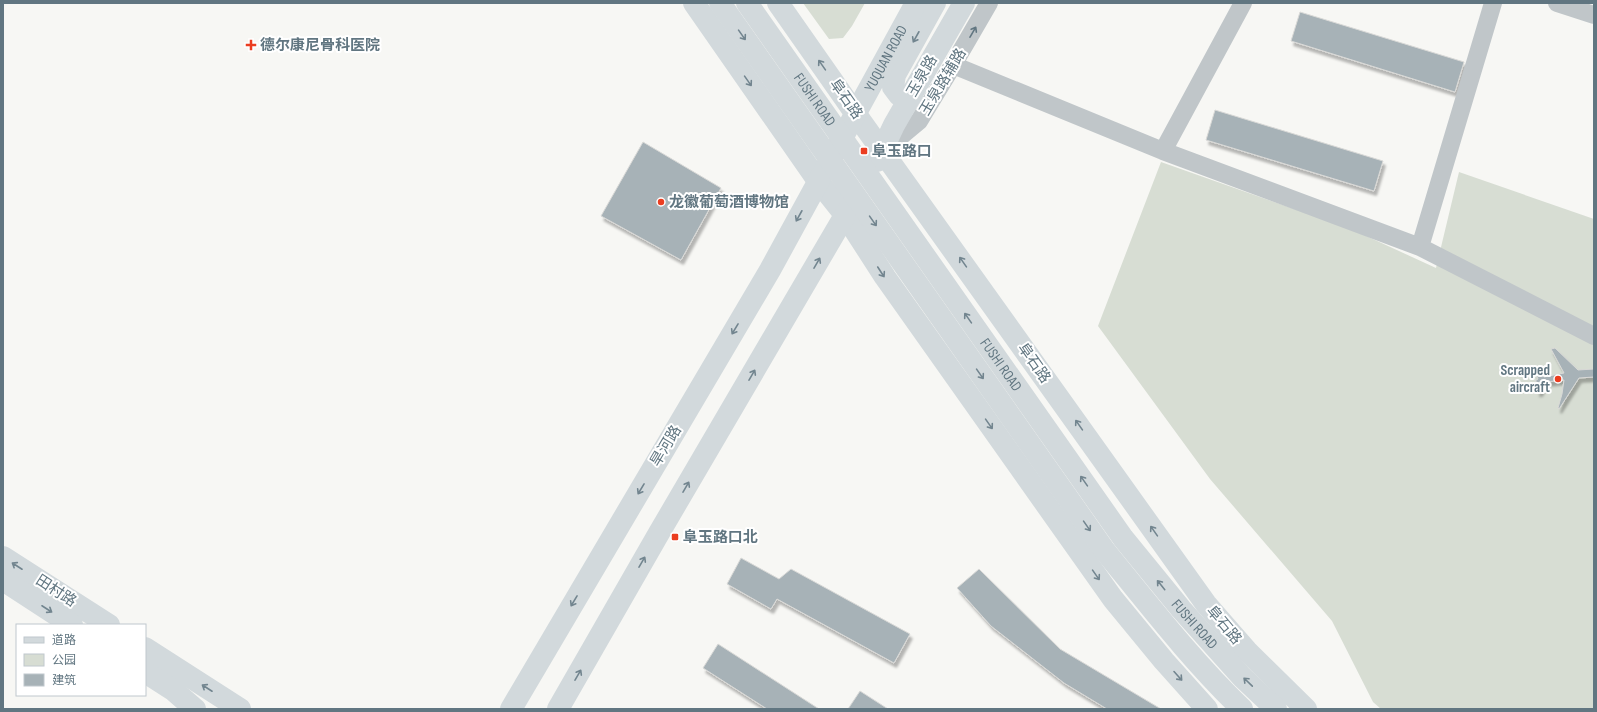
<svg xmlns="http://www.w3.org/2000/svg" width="1597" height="712" font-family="'Sofia Sans Condensed','Noto Sans SC',sans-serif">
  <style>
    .green { fill: #d7ddd3 }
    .building { fill: #a7b2b7; stroke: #d9d9d7; filter: url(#shadow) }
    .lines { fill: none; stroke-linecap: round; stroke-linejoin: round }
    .minor { stroke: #c0c6c9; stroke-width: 18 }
    .major { stroke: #d2d9dc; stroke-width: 22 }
    .highway { stroke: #d2d9dc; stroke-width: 22 }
    .oneway { stroke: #617681 }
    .oneway2 { stroke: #72858f }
    .poi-dot { fill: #eb3d20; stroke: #fff; stroke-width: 1.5 }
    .labels { text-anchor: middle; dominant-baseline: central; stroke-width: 4; stroke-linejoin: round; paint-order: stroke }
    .poi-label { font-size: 15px; font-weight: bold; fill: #617681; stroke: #fff; text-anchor: start }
    .street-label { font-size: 15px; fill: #617681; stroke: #fff }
  </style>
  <defs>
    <filter id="shadow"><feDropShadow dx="2.5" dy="4.5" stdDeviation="1" flood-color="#0004"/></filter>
  </defs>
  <rect width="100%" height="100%" fill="#f7f7f4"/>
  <!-- green -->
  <path class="green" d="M803 3H865L852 26 843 38 829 39Z
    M1161 162 1351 229 1436 268 1459 172 1594 219V709H1381L1373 702 1332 621 1210 479 1098 326Z"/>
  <!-- building -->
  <path class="building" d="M1300 12 1464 62 1455 92 1291 41Z
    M1215 110 1383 161 1374 191 1206 140Z
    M643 142 721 188 681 260 601 216Z
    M1555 348 1578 370 1594 369V377L1579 378 1559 409 1558 408 1562 394 1564 380 1545 382 1540 392H1537L1538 383 1535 381 1538 379 1535 372 1539 371 1544 377 1564 373 1551 349Z
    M741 558 779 579 791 569 910 634 894 663 777 599 771 609 727 584Z
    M979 569 1060 649 1161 709H1107L1064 683 991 626 957 588Z
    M718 644 819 709H767L703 668Z
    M860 691 888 709H848Z"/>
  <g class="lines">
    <!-- minor -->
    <path class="minor" d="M1557 3 1594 15
      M953 65 1163 151 1420 247 1594 336
      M883 151 919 121 953 65 989 3
      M1163 151 1243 3
      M1420 247 1493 3"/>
    <!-- major -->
    <g class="major">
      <path d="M694 3 818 181 845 215 885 277 1113 599 1164 661 1207 709"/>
      <path d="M778 3 855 113 1206 604 1247 651 1306 709"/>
      <path d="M911 96 899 95 893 87 895 75 935 3"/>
      <path d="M877 161 894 125 964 3"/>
      <path d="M3 557 109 625"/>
      <path d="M3 580 72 625"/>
      <path d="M145 648 240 709"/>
      <path d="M145 672 173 690 195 709"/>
      <path id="s1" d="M511 709 770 270 916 3"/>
      <path d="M558 709 659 533 851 205"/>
    </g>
    <!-- highway -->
    <g class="highway">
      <path d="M720 3 1105 551C1149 605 1192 661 1242 709"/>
      <path id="s2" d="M747 3 1123 538 1181 609 1242 677 1276 709"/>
    </g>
  </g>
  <!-- one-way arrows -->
  <defs><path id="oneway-shaft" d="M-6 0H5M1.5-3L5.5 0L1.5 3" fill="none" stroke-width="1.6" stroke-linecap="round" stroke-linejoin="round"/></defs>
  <use class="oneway" href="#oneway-shaft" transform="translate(973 32) rotate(-60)"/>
  <g class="oneway2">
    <use href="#oneway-shaft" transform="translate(742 35) rotate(55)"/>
    <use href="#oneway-shaft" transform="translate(916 37) rotate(119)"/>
    <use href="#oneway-shaft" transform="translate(822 65) rotate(-125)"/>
    <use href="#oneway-shaft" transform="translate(748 81) rotate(55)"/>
    <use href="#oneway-shaft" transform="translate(799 216) rotate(119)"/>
    <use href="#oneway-shaft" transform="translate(873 221) rotate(55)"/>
    <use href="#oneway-shaft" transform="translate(963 262) rotate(-125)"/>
    <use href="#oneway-shaft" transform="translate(817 263) rotate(-60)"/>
    <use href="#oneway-shaft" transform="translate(881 272) rotate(57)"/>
    <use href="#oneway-shaft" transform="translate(968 318) rotate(-125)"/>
    <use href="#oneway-shaft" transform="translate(735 329) rotate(121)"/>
    <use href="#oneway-shaft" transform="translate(980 374) rotate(55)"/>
    <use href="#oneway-shaft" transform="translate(752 375) rotate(-60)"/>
    <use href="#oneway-shaft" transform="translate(989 424) rotate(55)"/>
    <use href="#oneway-shaft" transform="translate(1079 425) rotate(-125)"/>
    <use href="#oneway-shaft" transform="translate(1084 481) rotate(-125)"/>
    <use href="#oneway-shaft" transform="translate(686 487) rotate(-60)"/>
    <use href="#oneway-shaft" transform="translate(641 489) rotate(121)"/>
    <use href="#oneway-shaft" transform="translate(1087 526) rotate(55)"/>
    <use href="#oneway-shaft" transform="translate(1154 531) rotate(-125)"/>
    <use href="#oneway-shaft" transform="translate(642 562) rotate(-60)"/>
    <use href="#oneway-shaft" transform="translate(17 566) rotate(-147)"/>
    <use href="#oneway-shaft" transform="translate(1096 575) rotate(55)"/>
    <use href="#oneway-shaft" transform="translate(1161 585) rotate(-129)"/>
    <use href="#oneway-shaft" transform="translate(574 601) rotate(121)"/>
    <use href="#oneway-shaft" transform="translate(47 609) rotate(33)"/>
    <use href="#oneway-shaft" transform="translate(578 675) rotate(-60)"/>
    <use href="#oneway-shaft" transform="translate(1178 676) rotate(48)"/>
    <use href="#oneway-shaft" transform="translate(1248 682) rotate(-136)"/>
    <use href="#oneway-shaft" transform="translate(207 688) rotate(-147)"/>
  </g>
  <!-- markers -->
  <g class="poi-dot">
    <path d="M249 39h4v4h4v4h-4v4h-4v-4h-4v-4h4z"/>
    <rect x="860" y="147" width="8" height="8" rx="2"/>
    <circle cx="661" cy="202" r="4"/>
    <circle cx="1558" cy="379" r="4"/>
    <rect x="671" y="533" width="8" height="8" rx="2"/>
  </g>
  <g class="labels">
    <!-- poi labels -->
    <g class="poi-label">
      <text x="260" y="45">德尔康尼骨科医院</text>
      <text x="872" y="151">阜玉路口</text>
      <text x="669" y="202">龙徽葡萄酒博物馆</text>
      <text x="1550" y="370" text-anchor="end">Scrapped<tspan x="1550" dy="17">aircraft</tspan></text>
      <text x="683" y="537">阜玉路口北</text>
    </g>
    <!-- street labels -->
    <g class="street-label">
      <text stroke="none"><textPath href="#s1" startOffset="751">YUQUAN ROAD</textPath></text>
      <text transform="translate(922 76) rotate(-60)">玉泉路</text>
      <text transform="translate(943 82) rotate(-59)">玉泉路辅路</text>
      <text stroke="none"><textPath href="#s2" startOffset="118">FUSHI ROAD</textPath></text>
      <text transform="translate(846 99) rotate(55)">阜石路</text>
      <text transform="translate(1034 363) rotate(55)">阜石路</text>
      <text stroke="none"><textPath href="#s2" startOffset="442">FUSHI ROAD</textPath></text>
      <text transform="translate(666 446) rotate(-59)">旱河路</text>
      <text transform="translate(56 591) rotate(33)">田村路</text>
      <text stroke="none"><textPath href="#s2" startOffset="766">FUSHI ROAD</textPath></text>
      <text transform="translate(1224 625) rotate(50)">阜石路</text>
    </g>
  </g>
  <!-- border -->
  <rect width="1597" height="712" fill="none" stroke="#617681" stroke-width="8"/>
  <!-- legend -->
  <rect x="16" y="624" width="130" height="72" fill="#ffffff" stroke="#c0c8cd"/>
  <rect x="24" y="637" width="20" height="6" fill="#d2d9dc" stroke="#c0c8cd"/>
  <text x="52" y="644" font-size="12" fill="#617681">道路</text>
  <rect x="24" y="654" width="20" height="12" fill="#d7ddd3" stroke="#c0c8cd"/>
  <text x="52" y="664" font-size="12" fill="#617681">公园</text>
  <rect x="24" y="674" width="20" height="12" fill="#a7b2b7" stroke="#c0c8cd"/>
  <text x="52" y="684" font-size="12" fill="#617681">建筑</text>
</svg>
